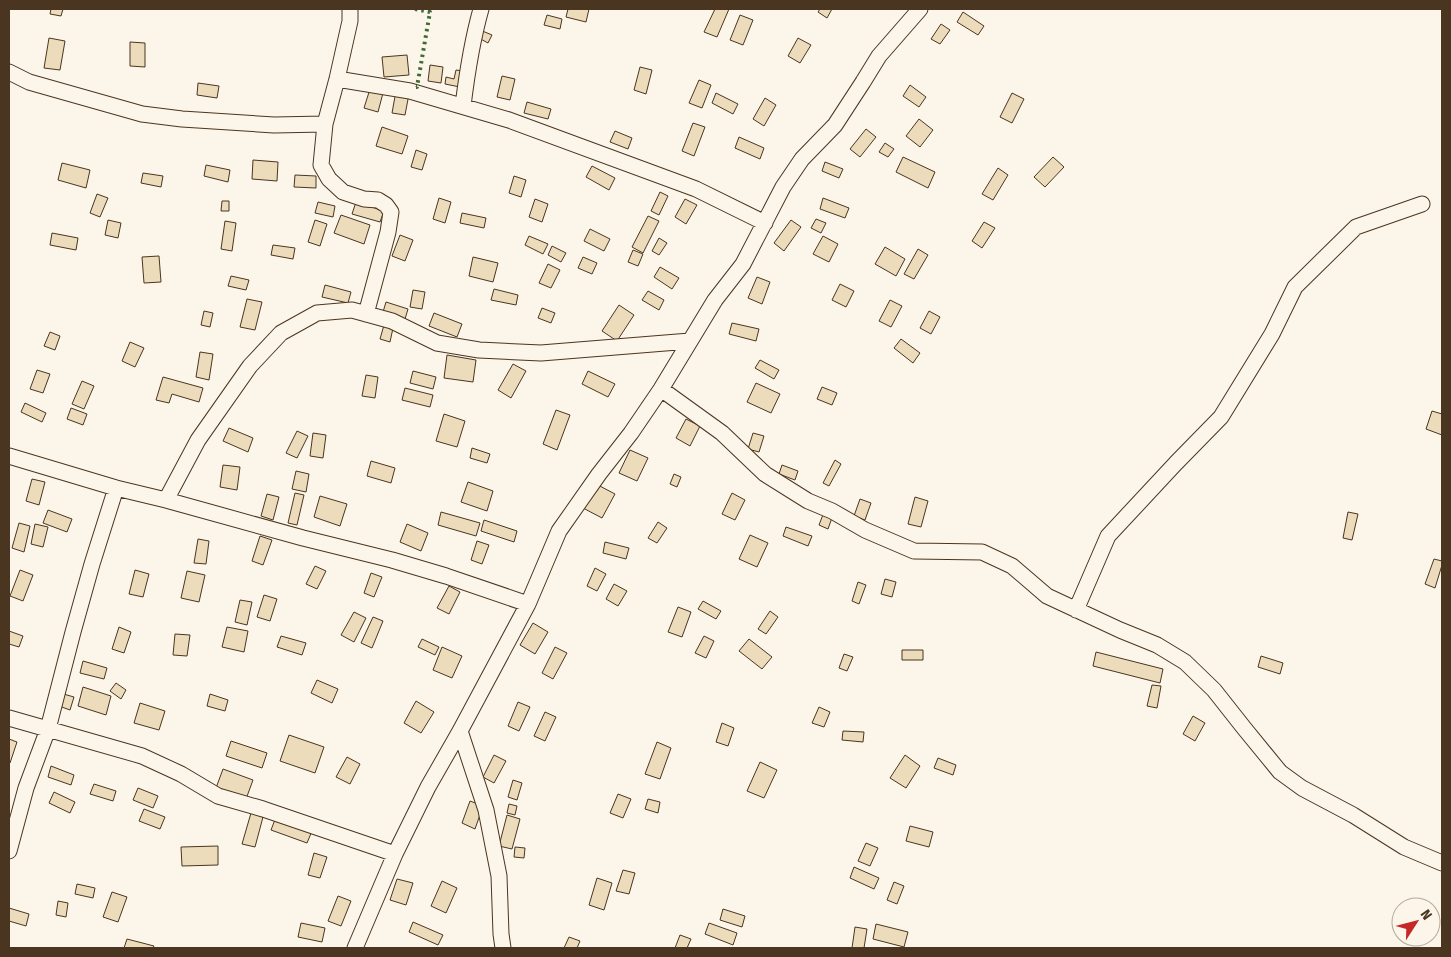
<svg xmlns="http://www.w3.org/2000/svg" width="1451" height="957" font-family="'Fira Sans Condensed',sans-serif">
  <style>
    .building { fill: #ecdcbc; stroke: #4a3520 }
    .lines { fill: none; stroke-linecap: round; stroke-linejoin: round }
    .minor-casing { stroke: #4a3520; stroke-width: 17 }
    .minor { stroke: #fbf6e9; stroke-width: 15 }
    .hedge { stroke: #436837; stroke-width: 4; stroke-dasharray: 2.5 4; stroke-linecap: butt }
  </style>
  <rect width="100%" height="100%" fill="#fbf6e9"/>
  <!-- building -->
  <path class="building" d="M51 9H63L61 16 50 14Z
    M568 9H589L586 22 566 17Z
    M715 9H729L717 37 704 32Z
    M820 9H832L827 18 818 12Z
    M963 12 984 26 978 35 957 22Z
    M547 15 562 19 560 29 544 25Z
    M740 15 753 20 743 45 730 40Z
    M941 24 950 30 940 44 931 39Z
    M480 30 492 35 488 43 477 37Z
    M49 38 65 41 60 70 44 68Z
    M798 38 811 45 800 63 788 56Z
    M130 42 145 43V67L130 66Z
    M407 55 409 75 384 77 382 57Z
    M430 65 443 67 441 83 428 81Z
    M640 67 652 70 646 94 634 90Z
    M456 70 463 71 460 87 445 84 446 77 454 79Z
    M502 76 515 79 510 100 497 97Z
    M699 80 711 85 702 108 689 103Z
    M198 83 219 86 217 98 197 95Z
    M910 85 926 97 919 107 903 96Z
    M370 89 383 93 378 112 364 108Z
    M396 91 409 94 405 115 392 113Z
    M716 93 738 104 733 114 712 103Z
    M1012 93 1024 99 1012 123 1000 117Z
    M765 98 776 105 764 126 753 119Z
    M527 102 551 109 548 119 524 113Z
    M919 119 933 130 920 147 906 136Z
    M693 123 705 127 694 156 682 151Z
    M382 127 408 136 402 154 376 146Z
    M866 129 876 137 860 157 850 149Z
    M615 131 632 138 628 149 610 142Z
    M739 137 764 148 760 159 735 148Z
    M885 143 894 149 888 157 879 152Z
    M416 150 427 154 422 170 411 167Z
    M903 157 935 172 928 188 896 172Z
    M1053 157 1064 167 1045 187 1034 177Z
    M253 160 278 162 277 181 252 179Z
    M825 162 843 169 839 178 822 171Z
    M62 163 90 170 86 188 58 180Z
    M206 165 230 170 228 182 204 176Z
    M592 166 615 178 609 190 586 177Z
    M998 168 1008 175 993 200 982 194Z
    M143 173 163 176 161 187 141 183Z
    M295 175 316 176V188L294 187Z
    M514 176 526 180 521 197 509 193Z
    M660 192 668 196 659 215 651 211Z
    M97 194 108 198 100 217 90 213Z
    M439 198 451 202 445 223 433 219Z
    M823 198 849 208 845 218 820 209Z
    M535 199 548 204 542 222 529 217Z
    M685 199 697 205 686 224 675 217Z
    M222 201H229V211H221Z
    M318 202 335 206 333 217 315 213Z
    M356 202 384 211 380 222 352 214Z
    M462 213 486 218 484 228 460 223Z
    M341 215 370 225 364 244 334 233Z
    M648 216 659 221 643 253 632 247Z
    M816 219 826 223 821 233 811 228Z
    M108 220 121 223 118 238 105 235Z
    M315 220 327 224 320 246 308 242Z
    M791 220 801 227 784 251 774 243Z
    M225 221 236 223 232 251 221 249Z
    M984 222 995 228 982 248 972 241Z
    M590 229 610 239 604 251 584 241Z
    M52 233 78 238 76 250 50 245Z
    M400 235 413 240 405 261 392 256Z
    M529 236 548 244 543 254 525 245Z
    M823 236 838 244 829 262 813 254Z
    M659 238 667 243 659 255 652 251Z
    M273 245 295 248 293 259 271 255Z
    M552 246 566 253 561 262 548 255Z
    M885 247 905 259 896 276 875 264Z
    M918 249 928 255 914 279 904 274Z
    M633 250 643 254 638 266 628 262Z
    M159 256 161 282 144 283 142 257Z
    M473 257 498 263 493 282 469 276Z
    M583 257 597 263 592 274 578 268Z
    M548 264 560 270 551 288 539 283Z
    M660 267 679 278 672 289 654 277Z
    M231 276 249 280 246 290 228 286Z
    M757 277 770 282 762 304 748 298Z
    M840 284 854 291 846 307 832 300Z
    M325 285 351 292 348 303 322 297Z
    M494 289 518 295 516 305 491 300Z
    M413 290 425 292 422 309 410 307Z
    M648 291 664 300 659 310 642 300Z
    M247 299 262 302 255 330 240 327Z
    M890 300 902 306 891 327 879 321Z
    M386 302 408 309 405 319 383 312Z
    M619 305 634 315 617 341 602 331Z
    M542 308 555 313 551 323 538 318Z
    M204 311 213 313 210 327 201 325Z
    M929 311 940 317 931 334 920 328Z
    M434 313 462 324 457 337 429 326Z
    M732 323 759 329 756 341 729 334Z
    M384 325 393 328 390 342 380 339Z
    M50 332 60 336 55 350 44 346Z
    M901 339 920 353 913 363 894 348Z
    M130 342 144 348 135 367 122 361Z
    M200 352 213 354 209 380 196 377Z
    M447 355 476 360 473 382 444 378Z
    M760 360 779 370 774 379 755 368Z
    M513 364 526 371 511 398 498 390Z
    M37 370 50 374 43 393 30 389Z
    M413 371 436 377 433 389 410 383Z
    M588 371 615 384 608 397 582 384Z
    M366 375 378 377 375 398 362 396Z
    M163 377 203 388 199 402 172 394 169 403 156 400Z
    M82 381 94 386 84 409 72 404Z
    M756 383 780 394 771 413 747 402Z
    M822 387 837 393 832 405 817 399Z
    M405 388 433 395 430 407 402 400Z
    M25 403 46 413 42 422 21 412Z
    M71 408 87 414 83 425 67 419Z
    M556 410 570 415 557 450 543 444Z
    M1432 411 1442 414V435L1426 429Z
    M444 414 465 421 457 447 436 441Z
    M686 419 700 426 690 446 676 438Z
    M229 428 253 438 248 452 223 441Z
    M297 431 308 436 297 458 286 453Z
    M313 433 326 435 323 458 310 456Z
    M753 433 764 436 759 452 748 449Z
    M472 448 490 454 487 463 470 458Z
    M630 450 648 458 637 481 619 473Z
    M835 460 841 464 829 486 823 483Z
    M371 461 395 468 391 483 367 476Z
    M223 465 240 467 237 490 220 487Z
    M782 465 798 471 795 480 779 474Z
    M296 471 309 474 306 492 292 489Z
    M674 474 681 477 677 487 670 484Z
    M32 479 45 482 39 505 26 501Z
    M468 482 493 491 487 511 461 502Z
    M596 484 615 494 602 518 583 508Z
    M295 493 304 495 297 525 288 523Z
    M732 493 745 500 735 520 722 514Z
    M267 494 279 497 273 520 261 516Z
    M320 496 347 504 340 526 314 517Z
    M915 497 928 501 921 527 908 524Z
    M860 499 871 503 865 520 854 516Z
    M48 510 72 519 67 532 43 523Z
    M441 512 480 523 476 536 438 525Z
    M824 512 833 515 828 529 819 525Z
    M1348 512 1358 514 1352 540 1343 538Z
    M484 520 517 531 514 542 481 531Z
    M658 522 667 528 657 543 648 538Z
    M19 523 30 526 24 552 12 548Z
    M35 524 48 527 43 547 31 544Z
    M407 524 428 533 421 551 400 542Z
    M786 527 812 536 808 546 783 536Z
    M750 535 768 543 757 567 739 559Z
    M260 536 272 540 263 565 252 561Z
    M198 539 209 541 206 564 194 563Z
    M477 541 489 545 482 564 471 560Z
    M605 542 629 548 626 559 603 553Z
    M1434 559 1442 561V565L1435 588 1425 584Z
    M315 566 326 571 317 589 306 584Z
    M595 568 606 574 597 591 587 586Z
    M20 570 33 575 23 601 10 596Z
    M135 570 149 574 143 597 129 594Z
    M187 571 205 575 199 602 181 598Z
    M371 573 382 577 374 597 364 593Z
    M885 579 896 582 892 597 881 594Z
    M858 582 866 585 859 604 852 601Z
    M614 584 627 591 618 606 606 599Z
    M449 586 460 592 449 614 437 608Z
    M264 595 277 599 270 621 257 617Z
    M240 600 252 602 247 625 235 622Z
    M703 601 721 611 716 619 698 609Z
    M678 607 691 612 682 637 668 632Z
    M770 611 778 617 766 634 758 629Z
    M354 612 366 618 354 642 341 635Z
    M373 617 383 621 372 648 361 643Z
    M533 623 548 632 535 654 520 645Z
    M119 627 131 632 124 653 112 649Z
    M227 627 248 631 244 652 222 647Z
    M9 631 23 636 19 647 9 644Z
    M175 634 190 635 187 656 173 655Z
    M281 636 306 643 302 655 277 647Z
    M704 636 714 641 706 658 695 653Z
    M422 639 439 647 435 655 418 647Z
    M749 639 772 657 762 669 739 651Z
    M442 647 462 656 452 678 433 670Z
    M555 647 567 653 553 679 542 673Z
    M902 650H923V660H902Z
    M1096 652 1163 669 1160 683 1093 666Z
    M844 654 853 657 847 671 839 668Z
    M1261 656 1283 663 1280 674 1258 667Z
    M83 661 107 668 104 679 80 673Z
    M317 680 338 689 332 703 311 693Z
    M116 683 126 690 121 699 110 691Z
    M1152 685 1161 686 1157 708 1147 706Z
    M83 687 111 696 106 715 78 706Z
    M60 693 74 697 70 710 56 705Z
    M210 694 228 700 225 711 207 706Z
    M416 701 434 712 421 733 404 723Z
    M518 702 530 707 519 731 508 726Z
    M140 703 165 711 159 730 134 723Z
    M819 707 830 712 824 727 812 723Z
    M545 712 556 717 545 741 534 736Z
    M1193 716 1205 723 1195 741 1183 734Z
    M722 723 734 728 728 746 716 742Z
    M843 731 864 732 863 742 842 740Z
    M289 735 324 747 315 773 280 761Z
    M9 739 17 742 10 763H9Z
    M231 741 267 753 262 768 226 756Z
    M657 742 671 748 660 779 645 774Z
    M494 755 506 761 494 783 483 777Z
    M905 755 920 766 906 788 890 778Z
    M347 757 360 764 350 784 336 777Z
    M938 758 956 765 953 775 934 768Z
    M760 762 777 770 764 798 747 791Z
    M51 766 74 775 71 785 48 777Z
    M223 769 253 780 246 799 216 788Z
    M513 780 522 783 517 800 508 797Z
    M94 784 116 791 113 801 90 794Z
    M138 788 158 796 153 808 133 800Z
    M54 792 75 802 70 813 49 803Z
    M618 794 631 799 623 818 610 813Z
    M648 799 660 802 658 813 645 809Z
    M470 801 483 806 475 829 462 823Z
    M509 804 517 806 515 815 507 813Z
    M144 809 165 817 160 829 139 821Z
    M251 813 263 817 255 847 242 844Z
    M507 815 520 819 512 849 499 846Z
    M276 817 312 831 307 843 271 830Z
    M910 826 933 832 929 847 906 841Z
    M866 843 878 848 870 866 858 861Z
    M218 846V865L182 866 181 847Z
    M515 847 525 848 524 858 514 857Z
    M314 853 327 857 320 878 308 875Z
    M854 867 879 878 874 889 850 878Z
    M623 870 635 873 629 894 616 891Z
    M597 878 612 883 604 910 589 905Z
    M397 879 413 883 406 905 390 900Z
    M442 881 457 888 446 913 431 906Z
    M894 882 904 886 897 904 887 900Z
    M77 884 95 888 93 898 75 894Z
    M112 892 127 897 118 922 103 917Z
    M338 896 351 901 341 926 328 921Z
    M58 901 68 903 66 917 56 915Z
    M9 908 29 914 26 926 9 921Z
    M723 909 745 916 742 927 720 920Z
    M413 922 443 935 438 945 409 932Z
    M301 923 325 928 322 942 298 937Z
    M709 923 737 933 733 945 705 934Z
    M876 924 908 932 904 947 873 939Z
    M855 927 867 929 864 948H852Z
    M680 935 691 939 687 948H675Z
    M569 937 580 941 577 948H564Z
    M127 939 154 946 153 948H124Z"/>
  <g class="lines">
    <defs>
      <path id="minor" d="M350 9V21L337 79 325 124 321 165 329 179 343 192 364 199 378 200 386 205 391 212 388 232 366 314
        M9 72 29 82 142 114 182 119 274 125 325 124
        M337 79 410 91 509 120 696 189 765 223
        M463 106C467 73 472 41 481 9
        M661 389 722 433 765 474 808 501 832 511 865 530 914 551 982 552 1012 566 1047 596 1120 630 1157 645 1185 662 1214 690 1244 728 1280 772 1302 788 1353 815 1404 847 1442 863
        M9 456 116 488 166 500 303 538 392 560 446 576 528 604
        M166 500 198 440 250 366 281 333 317 313 352 310 392 321 437 343 479 350 541 353 690 341
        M1076 610 1108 536 1176 463 1221 417 1272 334 1295 287 1356 227 1422 204
        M9 718 142 756 181 774 218 796 263 809 395 854
        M460 731 486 810 499 876 501 934 503 948
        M9 851 26 788 48 729 73 632 92 564 116 488
        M355 948 395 854 428 787 460 731 528 604 559 531 599 474 631 433 661 389 715 300 743 264 783 187 802 159 835 125 863 82 879 56 920 9"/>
    </defs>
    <!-- minor casing -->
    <use href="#minor" class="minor-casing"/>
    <!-- minor -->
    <use href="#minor" class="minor"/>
    <!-- hedge -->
    <path class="hedge" d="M415 9 430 12 417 87H416"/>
  </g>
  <!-- border -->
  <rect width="1451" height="957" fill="none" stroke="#4a3520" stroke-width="20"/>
  <!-- north arrow -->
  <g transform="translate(1416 922) rotate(54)"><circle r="24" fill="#fbf6e9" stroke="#b4a999"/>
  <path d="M0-4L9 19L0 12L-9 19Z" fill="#c62828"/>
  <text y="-8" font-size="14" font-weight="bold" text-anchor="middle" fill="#4a3520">N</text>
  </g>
</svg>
